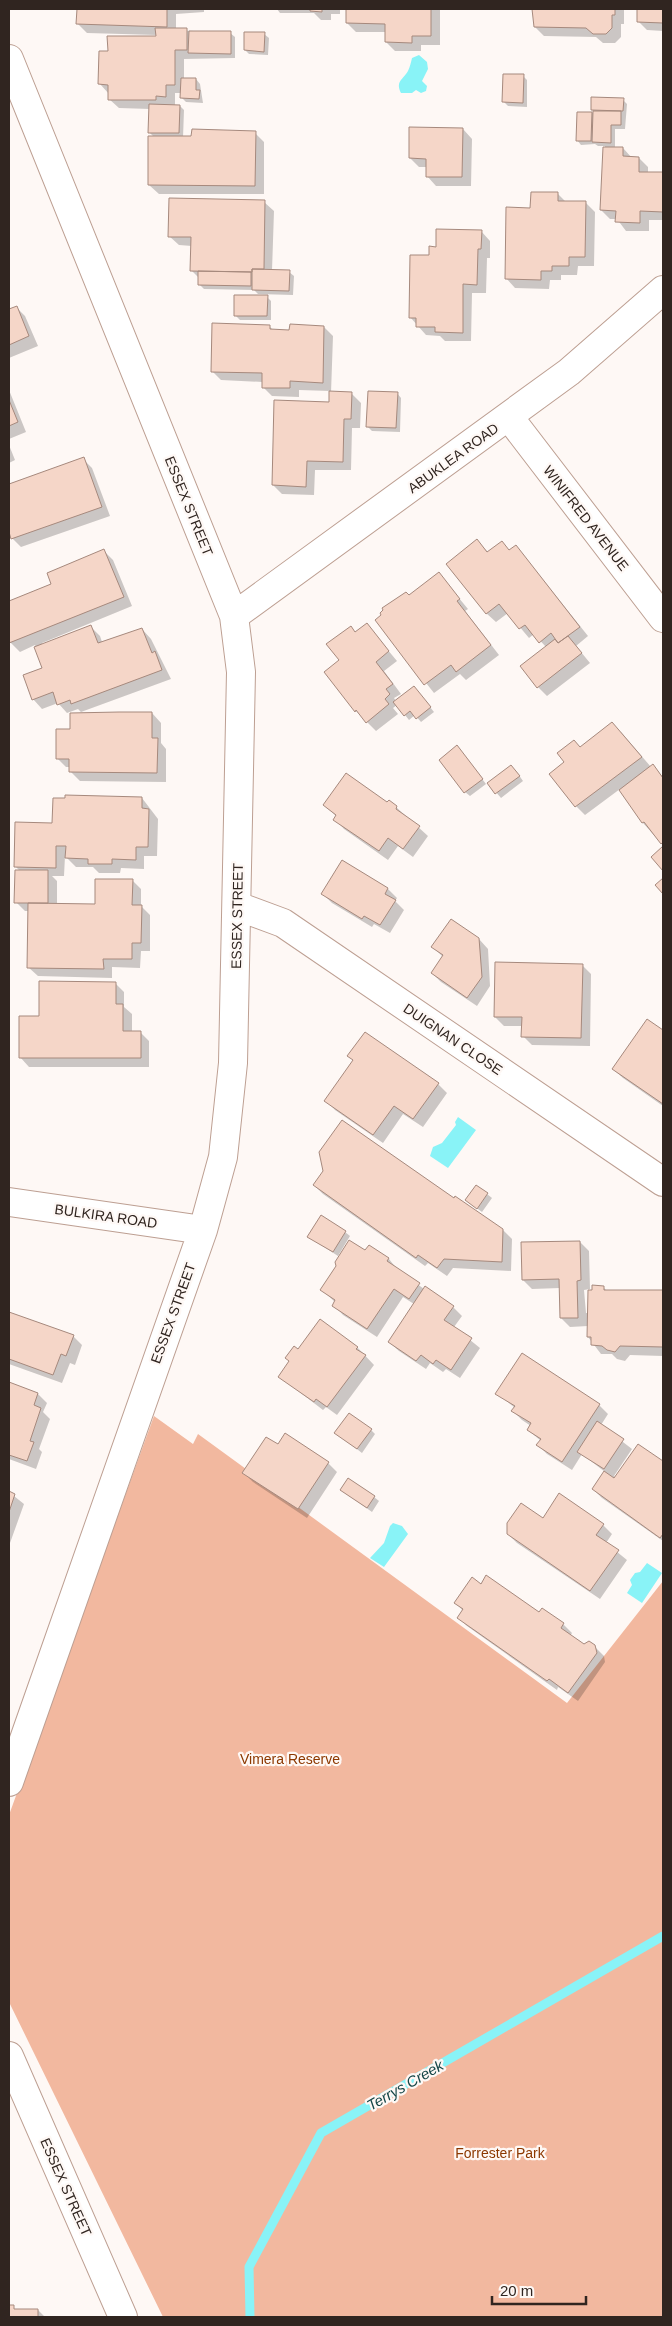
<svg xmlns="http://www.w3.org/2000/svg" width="672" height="2326" font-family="Helvetica,sans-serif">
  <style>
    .green { fill: #f2b89f }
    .water { fill: #89f3f7 }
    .shadow { fill: #0003 }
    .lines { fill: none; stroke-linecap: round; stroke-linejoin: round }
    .stream { stroke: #89f3f7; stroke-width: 9 }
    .building { fill: #f5d6c8; stroke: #a6897d }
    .street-casing { stroke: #bd9f92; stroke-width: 30 }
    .street { stroke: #fff; stroke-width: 28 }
    .labels { text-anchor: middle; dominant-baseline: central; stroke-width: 4.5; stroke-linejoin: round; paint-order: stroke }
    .street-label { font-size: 14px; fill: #302520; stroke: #fef8f5 }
    .park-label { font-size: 14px; fill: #8c3800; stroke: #fef8f5 }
    .water-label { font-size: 15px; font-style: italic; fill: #144647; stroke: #fef8f5 }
  </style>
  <rect width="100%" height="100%" fill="#fef8f5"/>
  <!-- green -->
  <path class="green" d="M154 1416 193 1444 198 1434 567 1703 663 1581V2317H163L9 2002V1815Z"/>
  <!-- water -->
  <path class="water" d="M419 55 427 62 428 69 422 81 427 86 426 91 421 93 416 90 412 93H401C395 81 403 80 408 71 410 67 411 62 412 58Z
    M458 1117 476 1130 448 1168 430 1156 433 1147 442 1143 456 1125 455 1122Z
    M393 1523 402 1526 408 1534 384 1567 370 1558 384 1543 390 1526Z
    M647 1563 662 1573 642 1603 627 1593 632 1585 630 1580 635 1573 640 1572Z"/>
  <!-- shadow -->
  <path class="shadow" d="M77 9H204V12L176 14V30L230 33 235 37V58L184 59V79H196L200 84 203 103 186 102 182 98V93H175V106H180L184 110 183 138H193V130L255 133 264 142V194H159L149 185 155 138 149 132 150 109 119 108 109 99V94L100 84 109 52 157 37V35L87 33 78 24Z
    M277 9H340V14H331V20H321L314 13H280Z
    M347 9H440V45H421V51H395L386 42V32H356L347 23Z
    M473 9H529V10Z
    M533 9H624V24H621V37L615 43H603L596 37 544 36 535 27Z
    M638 9H663V31L647 30 638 21Z
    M264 34 269 38 268 55 249 54 245 50Z
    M523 76 527 80V107L508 106 504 102Z
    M623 100 627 104 625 129H615V148H623L632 158H639L648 167V173H663V220H649V231H626L617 219H610L601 210 605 146H598L595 144 581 145 577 140 578 113H595L592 110Z
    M463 129 472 139 471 186H436L427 176V167H419L410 158Z
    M557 193 566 202 586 203 595 212 594 266H578L577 275H561V280H550L549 289 515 288 506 278 531 209Z
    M264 202 274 211 272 271 289 272 294 276 293 295 258 294 254 290 204 289 199 284V278L191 270 192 246 179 245 169 236Z
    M481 231 490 241V258H487L486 293H472L471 341H445L440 336 426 335 410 317 430 256 437 248Z
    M267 297 271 301V320H240L235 315Z
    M16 307 25 316 38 346 9 358V310Z
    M269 326 273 330 291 331 324 327 333 336 331 393 352 394 361 403 360 428H352L351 470H315L314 495 282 494 273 485 330 403V391L299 390V397L272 396 263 387V382L221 380 212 371Z
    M9 390 26 432 9 439Z
    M397 393 401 398 400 432 372 431 367 426Z
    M9 445 15 460 9 463Z
    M83 459 92 468 110 516 21 547 12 538 9 529V485Z
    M477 541 489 553 510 551 516 546 588 636 576 646 590 663 547 696 538 687 546 647 534 634 529 638 508 613 496 622 486 613Z
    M104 551 113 560 132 606 42 643V645L91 627 100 636 102 642 142 629 151 639 171 679 81 712 78 709 67 713 58 703 42 709 33 699 43 668 35 645 20 652 10 642 9 603 53 585Z
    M439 574 468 609 465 611 499 655 466 680 460 674 434 693 376 620Z
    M367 625 397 661 384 671 401 694 394 698 396 701 418 692 434 712 421 722 415 715 409 720 397 705 393 708 398 714 376 731 356 711 326 672 341 661 356 633Z
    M152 713 161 723V743L166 749V782L80 781 70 771V767H66L57 758 71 730Z
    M621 732 651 767 653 766 663 777V845L643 823 620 789 585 815 576 806 581 748Z
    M461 751 486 784 470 796 465 792Z
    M516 771 523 781 501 798 489 784Z
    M142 798 158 819 157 856H144V869L121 868 120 873H99L93 867H76L65 856 64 876H52L57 881V904L96 905 132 880 141 889V906L150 915V951H141L140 968 112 967V978L38 976 28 967 29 911H25L16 902 20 871 15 866 53 824Z
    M388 804 396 807 428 836 413 857 398 846 388 860 344 829 335 819 336 816 324 805Z
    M342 862 388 889 397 898 395 901 404 910 390 933 374 924 372 927 332 903 323 894Z
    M479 939 488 949 490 986 477 1006 441 982 432 973 443 957 433 947Z
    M582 965 591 974 590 1046 532 1045 523 1036V1026H504L495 1017Z
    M115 983 124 992V1007L132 1014V1032H140L149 1041V1067H29L20 1057 40 1017Z
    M647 1021 663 1032V1106L623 1078 613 1069Z
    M349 1056 438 1084 447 1093 423 1127 403 1114 383 1143 335 1110 326 1100 354 1061Z
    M314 1185 454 1200 503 1230 512 1239 511 1271 453 1268 447 1276 428 1263 425 1266 323 1194Z
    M487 1194 492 1198 482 1212 471 1204Z
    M345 1232 350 1236 338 1256 309 1237Z
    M580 1242 589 1251 590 1289 584 1290 586 1313H589L603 1287 607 1291H663V1356L630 1355 625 1361 617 1359 612 1354H601L588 1337V1326L570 1327 561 1318 560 1288 532 1289 523 1280Z
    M369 1247 389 1259 397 1269 424 1289 453 1307 462 1316 454 1327 480 1348 460 1378 446 1369 443 1372 430 1363 426 1369 399 1351 389 1342 414 1304 403 1297 377 1337 343 1315 334 1305 336 1303 322 1290Z
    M9 1313 73 1336 82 1345 75 1365 70 1363 62 1383 9 1364Z
    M357 1347 374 1365 337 1415 326 1407 323 1410 280 1377 298 1351Z
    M9 1384 38 1394 47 1403 43 1412 50 1419 39 1449 42 1452 36 1469 9 1459Z
    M497 1393 599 1405 608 1414 601 1425 632 1449 614 1476 616 1478 639 1446 663 1463V1541L602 1498 593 1489 605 1472 582 1454 572 1470 547 1454 538 1445 541 1441 528 1430 531 1426 522 1420 513 1411 515 1408Z
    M371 1430 375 1434 362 1453 336 1433Z
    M278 1446 328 1463 337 1472 307 1518 253 1482 244 1473Z
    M341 1490 374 1497 379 1501 372 1512Z
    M9 1492 24 1504 10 1543 9 1542Z
    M543 1520 603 1525 612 1534 606 1543 627 1560 600 1599 517 1543 508 1534Z
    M481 1585 563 1624 572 1633 570 1636 584 1645 594 1646 604 1656 605 1662 578 1701 558 1687 557 1690 467 1626 458 1617 463 1611 456 1603Z
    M9 2307 17 2310H38L45 2317H9Z"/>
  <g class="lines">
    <!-- stream -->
    <path class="stream" d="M250 2317 249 2267 321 2133 663 1936"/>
  </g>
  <!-- building -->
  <path class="building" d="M77 9H167V27L76 24Z
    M310 9H322V12L310 11Z
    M346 9H431V36H412V43L385 42V24L346 23Z
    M532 9H615V15H612V28L606 34H593L586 28 534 27Z
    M637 9H663V23L637 22Z
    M155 28H187V50H175V85H166V97L156 96V100H108V85L98 84 99 51H108L107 36H156Z
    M189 31H231V54L188 53Z
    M244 32H265L264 52 244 50Z
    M503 74H524L523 103 502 102Z
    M181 78H196V90H200L199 99 180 98Z
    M591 97 624 98 623 111 591 110Z
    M149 104 180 105 179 133H148Z
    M593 111H621V125H611V143L592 142Z
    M577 112H592L591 141H576Z
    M409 127 463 128 462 177H426V159L409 158Z
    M192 129 256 131 255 186 148 185V136H191Z
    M603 147H623V156L639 157V172H663V212L640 211V223L615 222 616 211 600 210Z
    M531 192H558V201H586L585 257H569V266H552V271H541V280L505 279 506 207 530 208Z
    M169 198 265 200 264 269H252V272L190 271 191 237H168Z
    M436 229 482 230 481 249H478L477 285 463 284V333L435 332V327H416V318H409L410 255H429V246L436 247Z
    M252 269 290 270 289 291 252 290Z
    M198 271 251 272V286L198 285Z
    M234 295H268L267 316H234Z
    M17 306 29 336 9 345V309Z
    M212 323 270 325V329L289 330 290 324 324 326 323 383 290 381V388H262V373L211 372Z
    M329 391 352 392 351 419H344L343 462 307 461 306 487 272 485 274 400 329 402Z
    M368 391 398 392 396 428 366 427Z
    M9 400 18 422 9 426Z
    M84 457 102 507 11 539 9 532V484Z
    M477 539 487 552 502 541 509 550 516 545 580 627 558 643 551 633 539 643 525 625 519 629 499 604 486 614 446 564Z
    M104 549 124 597 9 643V601L51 584 47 573Z
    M439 572 460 599 457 601 491 645 456 672 451 665 424 685 375 620 381 615 380 613 383 610 382 608 406 592 409 595Z
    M367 623 389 651 376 662 393 684 386 689 390 694 385 699 389 704 366 723 356 710 355 712 324 672 339 660 326 644 351 626 355 632Z
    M91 625 98 643 142 628 152 653 155 651 162 670 71 704 70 700 57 705 53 692 32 700 23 675 42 668 34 647Z
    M568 636 582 653 537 688 520 666 555 639 558 643Z
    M414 686 431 707 416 719 410 711 404 716 393 702Z
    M119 712H152V738H158L157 773 69 772V759H56V729H70V713Z
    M612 722 642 757 575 807 549 774 564 762 557 753 574 740 580 747Z
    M457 745 483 779 464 793 439 760Z
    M653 764 663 778V842L661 844 644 822 642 823 619 790Z
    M511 765 520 776 495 794 487 783Z
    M346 773 387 802 389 800 397 806 396 809 420 826 403 849 388 838 379 851 333 820 336 815 323 805Z
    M65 795 142 797V808L149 809 148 847H136V860L112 859V864H88V859L65 858 66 846H56V868L14 867 15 822 52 823 53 798H65Z
    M663 846V871L651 857Z
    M342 860 388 888 385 894 396 900 380 925 364 916 362 919 321 894Z
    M15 870H48V903H14Z
    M663 878V894L655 885Z
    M95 879H133L132 905H142L141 943H132V959H103L104 969 27 968 28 903 95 904Z
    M451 919 479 938 482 977 467 998 431 973 443 955 431 947Z
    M495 962 583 964 581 1038 521 1037 522 1017H494Z
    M39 981 116 982V1004H123V1031H141V1058H19V1016H39Z
    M647 1019 663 1030V1104L612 1069Z
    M365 1032 439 1083 413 1119 394 1106 373 1135 324 1101 353 1060 347 1056Z
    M342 1120 454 1198 455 1196 503 1229 502 1262 444 1259 437 1268 418 1255 416 1258 313 1185 323 1171 319 1152Z
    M476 1185 488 1193 477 1209 465 1200Z
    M321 1215 346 1231 333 1252 307 1237Z
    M349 1240 365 1250 369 1245 389 1258 387 1261 420 1283 409 1299 394 1289 367 1329 332 1306 335 1300 320 1290 336 1266 335 1262Z
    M580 1241 581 1280 577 1281 578 1318H560L559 1279 522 1280 521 1242Z
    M592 1285 604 1286V1290H663V1347L620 1346 615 1352 607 1350 602 1346 591 1345V1337H587L588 1290H592Z
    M425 1286 454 1306 444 1320 472 1338 451 1370 436 1360 433 1364 421 1355 416 1361 388 1342Z
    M9 1312 74 1335 66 1356 61 1354 53 1375 9 1359Z
    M320 1319 358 1347 356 1349 366 1355 327 1407 316 1399 314 1402 278 1377 289 1361 285 1358 294 1346 298 1349Z
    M522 1353 600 1404 562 1462 536 1445 541 1439 527 1430 531 1423 511 1411 515 1406 495 1394Z
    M9 1382 38 1393 34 1405 41 1408 30 1441 34 1442 27 1461 9 1455Z
    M349 1413 372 1429 357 1449 334 1433Z
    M597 1421 624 1439 604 1469 577 1452Z
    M285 1433 329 1462 298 1509 242 1473 266 1437 278 1444Z
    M638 1444 663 1461V1534L660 1538 592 1489 604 1471 614 1478Z
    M348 1478 375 1496 367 1508 340 1490Z
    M9 1491 15 1494 9 1512Z
    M559 1493 604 1524 596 1535 619 1550 590 1591 507 1534V1523L521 1503 543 1518Z
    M486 1575 539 1612 542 1608 564 1623 561 1628 584 1644 589 1641 595 1645 597 1653 568 1693 549 1679 547 1681 457 1618 463 1609 454 1603 472 1577 481 1584Z
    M9 2305H14V2309H38V2317H9Z"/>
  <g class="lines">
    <defs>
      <path id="street" d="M9 59 234 616 241 672 233 1063 223 1157 203 1230 9 1782
        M509 417 663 618
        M234 616 569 372 663 290
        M237 906 283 923 663 1182
        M9 1202 203 1230
        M9 2056 123 2317"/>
    </defs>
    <!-- street casing -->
    <use href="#street" class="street-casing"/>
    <!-- street -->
    <use href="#street" class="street"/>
  </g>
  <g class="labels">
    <!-- street labels -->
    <g class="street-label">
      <text transform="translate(453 458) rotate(-36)">ABUKLEA ROAD</text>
      <text transform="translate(189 506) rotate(68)">ESSEX STREET</text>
      <text transform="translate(586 518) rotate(52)">WINIFRED AVENUE</text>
      <text transform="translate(237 916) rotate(-89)">ESSEX STREET</text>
      <text transform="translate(453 1039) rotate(34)">DUIGNAN CLOSE</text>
      <text transform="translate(106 1216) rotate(8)">BULKIRA ROAD</text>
      <text transform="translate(173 1313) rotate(-70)">ESSEX STREET</text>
      <text transform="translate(66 2187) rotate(66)">ESSEX STREET</text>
    </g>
    <!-- park labels -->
    <g class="park-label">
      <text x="290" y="1759">Vimera Reserve</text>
      <text x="500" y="2153">Forrester Park</text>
    </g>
    <!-- water labels -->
    <g class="water-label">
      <text transform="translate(405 2085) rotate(-30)">Terrys Creek</text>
    </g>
  </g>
  <!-- border -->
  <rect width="672" height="2326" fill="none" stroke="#302520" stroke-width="20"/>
  <!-- scale -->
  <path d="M492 2296v8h94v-8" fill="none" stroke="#302520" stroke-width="2.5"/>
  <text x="500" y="2296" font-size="15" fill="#302520" stroke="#fef8f5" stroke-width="4" paint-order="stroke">20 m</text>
</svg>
